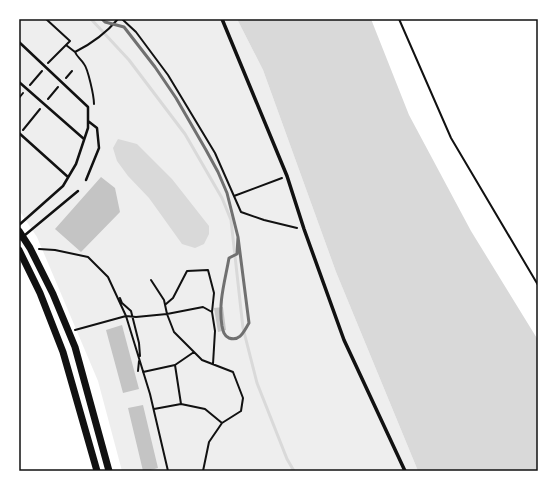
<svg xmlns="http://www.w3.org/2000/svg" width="557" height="490" font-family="Karla,sans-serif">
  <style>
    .green { fill: #eee }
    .water { fill: #d9d9d9 }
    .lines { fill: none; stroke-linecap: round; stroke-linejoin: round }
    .stream { stroke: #d9d9d9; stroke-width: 3 }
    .building { fill: #c4c4c4 }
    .path { stroke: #111; stroke-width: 2 }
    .service { stroke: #111; stroke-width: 2.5 }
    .pedestrian { stroke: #111; stroke-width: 3.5 }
    .secondary { stroke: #111; stroke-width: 7 }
    .rail { stroke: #707070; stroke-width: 3 }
    .neatline { fill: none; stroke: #111; stroke-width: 1.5 }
  </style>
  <rect width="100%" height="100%" fill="#fff"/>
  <!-- green -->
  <path class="green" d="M19 19H237L263 70 336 272 418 471H122L98 381 37 237 19 210Z"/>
  <!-- water -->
  <path class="water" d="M237 19H371L409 115 471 231 538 340V471H418L336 272 263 70Z
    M118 139 137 144 172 179 209 226V234L204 244 195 248 182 244 149 198 128 176 117 161 113 148Z"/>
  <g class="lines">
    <!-- stream -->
    <path class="stream" d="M91 19 129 60 185 134 222 198 231 220 243 328 257 383 287 459 294 471"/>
  </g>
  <!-- building -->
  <path class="building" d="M101 177 115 188 120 212 81 252 55 229Z
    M223 307 226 330 218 332 214 308Z
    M122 325 139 389 123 393 106 330Z
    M143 405 158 468 147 471H143L128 408Z"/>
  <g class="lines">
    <!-- path -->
    <path class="path" d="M46 19 70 41 66 45
      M122 19 136 32 168 75 215 153 241 212 264 220 297 228
      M399 19 451 138 538 285
      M75 52C77 57 81 59 84 64 88 69 94 96 94 104
      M48 63 66 45 75 52C91 44 107 32 118 19
      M66 78 72 71
      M30 85 42 71
      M19 98 23 93
      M48 99 58 87
      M23 130 40 109
      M234 196 282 178
      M39 249 55 250 88 257 108 277 126 316 150 394 168 471
      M151 280 164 300 167 314 174 332 202 360 233 372 243 398 241 411 222 423 209 442 203 471
      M120 298 122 303 131 311 139 343 140 356
      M166 304 173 298 187 271 208 270 214 293 212 312 215 331 213 364
      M75 330 126 316 136 317 167 314 203 307 212 312
      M138 371 139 361
      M143 372 175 365
      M181 404 175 365 194 352
      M154 409 181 404 205 409 222 423"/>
    <!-- service -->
    <path class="service" d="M19 42 88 107V128L76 164 63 186 19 225
      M19 82 84 139
      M19 133 68 177
      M86 180 99 148 97 128 88 121
      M19 240 78 191"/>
    <!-- pedestrian -->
    <path class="pedestrian" d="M222 19 287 176 304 229 344 340 405 471"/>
    <!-- secondary -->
    <path class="secondary" d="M19 231 30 248 53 294 75 347 109 471
      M19 250 40 293 63 352 97 471"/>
    <!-- rail -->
    <path class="rail" d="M102 19 105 22 124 27 155 67 176 98 206 150 218 172 227 193 238 237 249 323C244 331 240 342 229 338 224 336 223 331 222 326 218 303 225 281 229 258L237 254 238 237"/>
  </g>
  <!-- border -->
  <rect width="557" height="490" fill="none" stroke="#ffffff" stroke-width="40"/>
  <rect x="20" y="20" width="517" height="450" class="neatline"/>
</svg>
